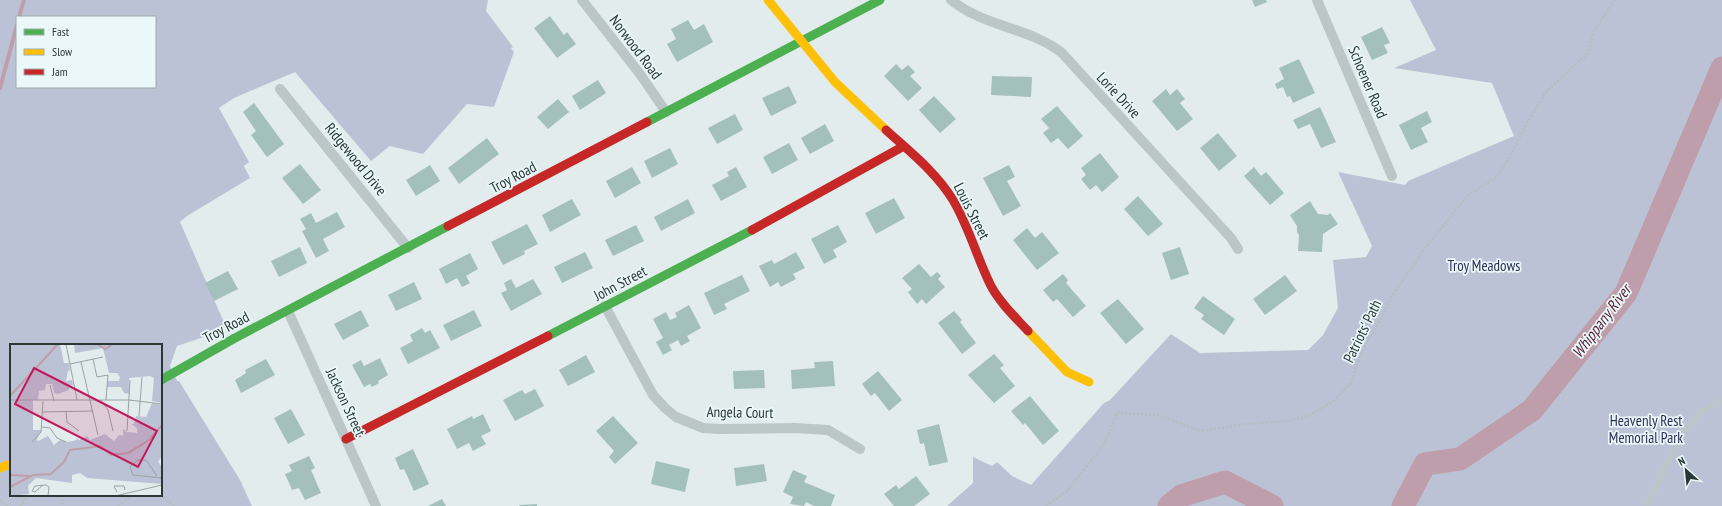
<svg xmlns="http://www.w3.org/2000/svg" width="1722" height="506" font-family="'PT Sans Narrow',sans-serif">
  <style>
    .green { fill: #bcc2d5; fill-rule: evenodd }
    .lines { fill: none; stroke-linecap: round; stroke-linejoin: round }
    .stream { stroke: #bf9eab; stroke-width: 4 }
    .river { stroke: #bf9eab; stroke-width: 23 }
    .building { fill: #a4c0bd }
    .path { stroke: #b3bfc0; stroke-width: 2.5; stroke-dasharray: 2 2; stroke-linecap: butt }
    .lane { stroke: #bbc6c7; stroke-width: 5 }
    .street { stroke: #bbc6c7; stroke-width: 10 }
    .fast { stroke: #4caf50; stroke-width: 9 }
    .slow { stroke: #ffc107; stroke-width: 9 }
    .jam { stroke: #c62828; stroke-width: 9 }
    .labels { text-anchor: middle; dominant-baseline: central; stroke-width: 3.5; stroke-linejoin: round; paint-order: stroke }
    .street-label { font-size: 15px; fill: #293837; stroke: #eaf8fa }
    .park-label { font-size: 15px; fill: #2d2e56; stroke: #eaf8fa }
    .water-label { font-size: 16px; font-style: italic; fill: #591e32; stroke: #eaf8fa }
    .inset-river { fill: none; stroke: #bf9eab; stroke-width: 2 }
    .inset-road { fill: none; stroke: #98a4a4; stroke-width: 1 }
    .view { fill: #c2185b; fill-opacity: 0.15; stroke: #c2185b; stroke-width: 2 }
    .inset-edge { fill: none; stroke: #293837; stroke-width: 2 }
  </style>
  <rect width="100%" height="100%" fill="#e2eced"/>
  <!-- green -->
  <path class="green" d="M0 0H488L486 11 513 47 511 48 514 52 494 107 467 104 423 154 390 146 371 161 295 72 234 98 219 108 249 162 244 166 250 178 187 216 180 222 226 327 204 337 177 346 170 366 177 381H179L240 480 252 506H0ZM17 17H155V87H17ZM11 345H161V495H11Z
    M1410 0H1722V506H947L973 483V457L992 466 997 462 1012 476 1031 485 1104 403 1110 400 1171 334 1200 353 1308 350 1323 335 1338 308 1333 260 1366 257 1372 246 1338 172 1405 185 1408 181 1514 136 1492 83 1394 68 1436 50Z"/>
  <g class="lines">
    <!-- stream -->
    <path class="stream" d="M19 17 24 0
      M0 88 17 25"/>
    <!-- river -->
    <path class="river" d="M1169 506 1181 496 1225 482 1272 506
      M1403 506 1425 464 1460 459 1532 410 1626 293 1722 68"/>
  </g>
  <!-- building -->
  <path class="building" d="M1252 0H1266L1267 2 1255 7Z
    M550 16 564 35 567 32 576 44 557 58 534 28Z
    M688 20 694 30 704 24 713 42 677 62 667 44 676 39 671 29Z
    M1382 27 1390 43 1384 45 1388 53 1372 60 1361 37Z
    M1299 59 1315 93 1293 103 1290 96 1287 97 1283 87 1277 89 1275 84 1284 79 1279 68Z
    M896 64 902 70 908 65 915 72 910 76 922 88 908 101 884 76Z
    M992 76 1032 77 1031 97 991 95Z
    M598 80 606 93 580 110 572 96Z
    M789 86 797 103 771 116 762 98Z
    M1166 89 1170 95 1177 89 1185 99 1180 103 1193 119 1177 131 1152 101Z
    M934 96 956 119 940 133 919 110Z
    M558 99 569 112 548 129 537 117Z
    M254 103 284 144 267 157 251 135 256 131 243 112Z
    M1057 106 1083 136 1068 149 1058 138 1051 143 1043 133 1049 128 1041 119Z
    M1320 107 1336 142 1321 148 1310 124 1298 129 1293 120Z
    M1427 111 1432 122 1421 128 1428 142 1411 150 1399 125Z
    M735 114 743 130 717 144 708 128Z
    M825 124 834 141 810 154 801 138Z
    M1218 133 1237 156 1219 171 1200 148Z
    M487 138 499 154 459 184 448 168Z
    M789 143 798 160 772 174 763 157Z
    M670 148 678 164 652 178 644 161Z
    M1100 153 1119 177 1102 192 1096 185 1090 190 1081 179 1086 175 1081 168Z
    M300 164 321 190 303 204 282 178Z
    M430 165 440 181 416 196 406 180Z
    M1009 165 1015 177 1007 181 1021 206 1003 216 983 178Z
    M632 167 641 183 615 198 606 181Z
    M736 167 747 187 721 201 712 185 729 176 727 172Z
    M1254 167 1261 176 1266 172 1284 193 1270 205 1244 176Z
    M1138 196 1163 224 1148 236 1124 209Z
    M894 198 905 218 876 234 865 213Z
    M572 199 581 215 550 232 542 215Z
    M688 199 695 213 661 231 654 217Z
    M1310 201 1318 214 1328 215 1330 213 1338 224 1323 234 1322 252 1298 251 1299 235 1297 232V226L1290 215Z
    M337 212 345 227 323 239 329 251 316 258 302 231 306 229 300 219 311 213 316 223Z
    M527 224 538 244 524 251 525 254 503 265 491 242Z
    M636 225 644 241 613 256 605 240Z
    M838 225 847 242 833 250 837 257 824 264 811 239Z
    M1027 228 1035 238 1042 232 1059 253 1037 270 1013 240Z
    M300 247 307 263 279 277 271 261Z
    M1180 247 1189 274 1171 280 1162 253Z
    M585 252 593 268 562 283 554 267Z
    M796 252 805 268 793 274 796 279 781 287 778 282 770 287 759 266 772 260 774 264Z
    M470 253 478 269 466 276 470 283 462 287 457 278 446 284 439 269Z
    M919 264 931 277 937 272 941 276 938 279 945 287 926 304 922 299 917 304 908 292 912 289 902 278Z
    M228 271 238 289 214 301 205 283Z
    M1063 274 1068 280 1066 283 1086 306 1073 317 1057 299 1053 302 1043 290Z
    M742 275 750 291 724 304 727 309 714 315 704 293Z
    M1285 275 1297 291 1265 315 1253 299Z
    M511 279 516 288 533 279 542 294 511 311 501 293 507 290 504 283Z
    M414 282 422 299 396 311 388 295Z
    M1203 296 1235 319 1224 335 1201 319 1204 315 1194 308Z
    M1118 299 1144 329 1126 344 1100 313Z
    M689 305 701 328 687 336 690 341 681 346 678 340 669 345 672 350 663 355 656 342 663 338 653 319 666 312 670 320 677 317 675 313Z
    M361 310 369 326 343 340 334 324Z
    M474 310 482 326 451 341 443 325Z
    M954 311 962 320 960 322 976 343 962 354 938 323Z
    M422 328 425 333 430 330 440 348 408 364 400 348 413 341 410 335Z
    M994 354 1004 365 1000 368 1015 386 994 403 968 375Z
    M586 355 595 372 568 386 559 370Z
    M380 358 388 375 378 381 379 383 372 387 370 384 364 387 352 365 361 360 364 366Z
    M266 359 275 375 241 393 235 380 246 373 245 370Z
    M833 361 835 386 792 389 791 370 815 368 814 362Z
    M764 370 765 388 734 389 733 371Z
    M878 371 902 400 889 411 875 393 871 396 862 384Z
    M535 389 544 406 515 421 503 400 522 390 525 394Z
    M1030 396 1059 431 1043 445 1025 423 1023 425 1011 411Z
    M291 409 305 435 288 444 274 418Z
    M483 414 491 431 481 436 486 444 473 451 469 443 457 449 447 429 472 416 473 419Z
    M613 416 638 443 615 464 609 457 614 451 596 431Z
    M939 424 948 462 929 466 924 443 920 444 917 430Z
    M413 449 429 484 414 491 404 469 400 470 395 458Z
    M309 456 315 468 311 470 321 493 305 500 299 488 292 490 285 474 292 471 289 465Z
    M656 461 690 469 685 492 651 484Z
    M764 464 767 481 736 486 734 468Z
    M793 470 807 476 804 482 835 495 831 506H814L806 502 804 506 790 504 793 497 783 492Z
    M916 476 930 494 914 506H894L884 494 896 485 899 489Z
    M442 499 446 506H428Z
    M537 504V506H520L519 505Z"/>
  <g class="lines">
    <!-- path -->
    <path class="path" d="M161 494 174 506
      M61 495 63 506
      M0 500 4 505 9 506
      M20 506 29 495
      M118 506 133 495
      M1046 506 1068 490 1102 447 1112 427 1116 413 1158 415 1201 431 1246 424 1287 421 1308 416 1332 402 1350 384 1362 350 1382 317 1391 298 1423 251 1467 196 1496 177 1509 158 1525 127 1545 93 1588 53 1594 31 1615 0"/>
    <!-- lane -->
    <path class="lane" d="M1647 506 1682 433 1703 411 1722 400"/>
    <!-- street -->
    <path class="street" d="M582 0 640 74 666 112
      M951 0C984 27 1029 27 1062 53L1231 238 1238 249
      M1317 0 1392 176
      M280 89 408 248
      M605 306 653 395 665 408 676 417 703 428 720 429 795 428 828 430 860 449
      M288 311 376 506"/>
    <!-- fast -->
    <path class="fast" d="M647 122 880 0
      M548 336 752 230
      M161 380 235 338 448 226"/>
    <!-- slow -->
    <path class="slow" d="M768 0 835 82 886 130
      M1028 331 1067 372 1089 382
      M0 468 11 464"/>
    <!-- jam -->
    <path class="jam" d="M886 130C910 152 936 172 953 200 969 227 977 258 991 286 1000 303 1015 317 1028 331
      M448 226 647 122
      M752 230 904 146
      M346 439 548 336"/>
  </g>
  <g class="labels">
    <!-- street labels -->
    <g class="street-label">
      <text transform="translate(636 47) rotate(53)">Norwood Road</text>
      <text transform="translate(1368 82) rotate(67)">Schoener Road</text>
      <text transform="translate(1119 95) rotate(47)">Lorie Drive</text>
      <text transform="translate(356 159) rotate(51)">Ridgewood Drive</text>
      <text transform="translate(513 177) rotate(-28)">Troy Road</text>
      <text transform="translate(972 211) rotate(63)">Louis Street</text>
      <text transform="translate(620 283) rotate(-28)">John Street</text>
      <text transform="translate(226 327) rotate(-28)">Troy Road</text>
      <text transform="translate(1362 331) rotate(-64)">Patriots' Path</text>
      <text transform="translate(346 402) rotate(65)">Jackson Street</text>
      <text transform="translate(740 412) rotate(1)">Angela Court</text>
    </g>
    <!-- park labels -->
    <g class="park-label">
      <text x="1484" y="265">Troy Meadows</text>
      <text x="1646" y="420">Heavenly Rest<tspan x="1646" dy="17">Memorial Park</tspan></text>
    </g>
    <!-- water labels -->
    <g class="water-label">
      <text transform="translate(1601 321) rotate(-53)">Whippany River</text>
    </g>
  </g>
  <!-- overview -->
  <g transform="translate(10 344)">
    <rect width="152" height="152" fill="#e2eced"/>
    <path d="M0 0H50L54 19H59L60 26 58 27 56 37 62 36 63 41 59 42V46L48 50 44 49 42 40H36L35 46 29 47 28 56H23V86H32L27 95 28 97 38 92 44 101 50 96 58 98 67 96 66 93 69 96 77 92 80 96 95 90 104 97 109 91 113 92V85L117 88 127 89V84L121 80H124L126 72 136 73 142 59 152 61V112L148 118 152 123V140L77 134 70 129 62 131V139L26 134 18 142 19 150 0 152ZM64 0H152V59L142 57 144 34 140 32 119 34V50L114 49 111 43H97V37H109L110 33 107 29H99L93 4 65 9Z" fill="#bcc2d5"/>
    <path class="inset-river" d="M87 0 95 5 103 0M0 52 48 0M0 131 19 132M0 143 23 131 41 130 54 118 60 106 90 102 101 111 118 109 139 96 152 81"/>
    <path class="inset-road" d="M56 0 67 56M83 15 87 33 98 31 96 56M71 18 88 91M60 20 93 13M40 41 44 57M0 56H119L152 60M91 56 98 66 103 87M32 68 83 67M56 68 57 78 69 87M129 72 132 33M32 83 40 84 47 94 56 98M117 87 120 36M22 98 31 88 33 57M147 132 136 116H128L120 123 123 131 152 134M33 141 25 148 22 147 25 142 36 141 39 143 38 152M107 148 104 142H114L115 146M105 152 152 141"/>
    <path class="view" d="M24 24 147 87 128 123 5 60Z"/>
    <rect width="152" height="152" class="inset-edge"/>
  </g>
  <!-- legend -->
  <rect x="16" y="16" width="140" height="72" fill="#eaf8fa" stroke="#9dabac"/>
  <rect x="24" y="29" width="20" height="6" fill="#4caf50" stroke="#9dabac"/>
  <text x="52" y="36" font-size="12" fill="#293837">Fast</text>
  <rect x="24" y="49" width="20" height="6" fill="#ffc107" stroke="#9dabac"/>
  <text x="52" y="56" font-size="12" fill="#293837">Slow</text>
  <rect x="24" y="69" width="20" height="6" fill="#c62828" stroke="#9dabac"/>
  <text x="52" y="76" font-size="12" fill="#293837">Jam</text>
  <!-- north arrow -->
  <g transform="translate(1686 470) rotate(333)" stroke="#eaf8fa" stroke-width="3" paint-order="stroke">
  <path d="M0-3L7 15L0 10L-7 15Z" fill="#293837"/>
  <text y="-6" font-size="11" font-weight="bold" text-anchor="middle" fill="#293837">N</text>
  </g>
</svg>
